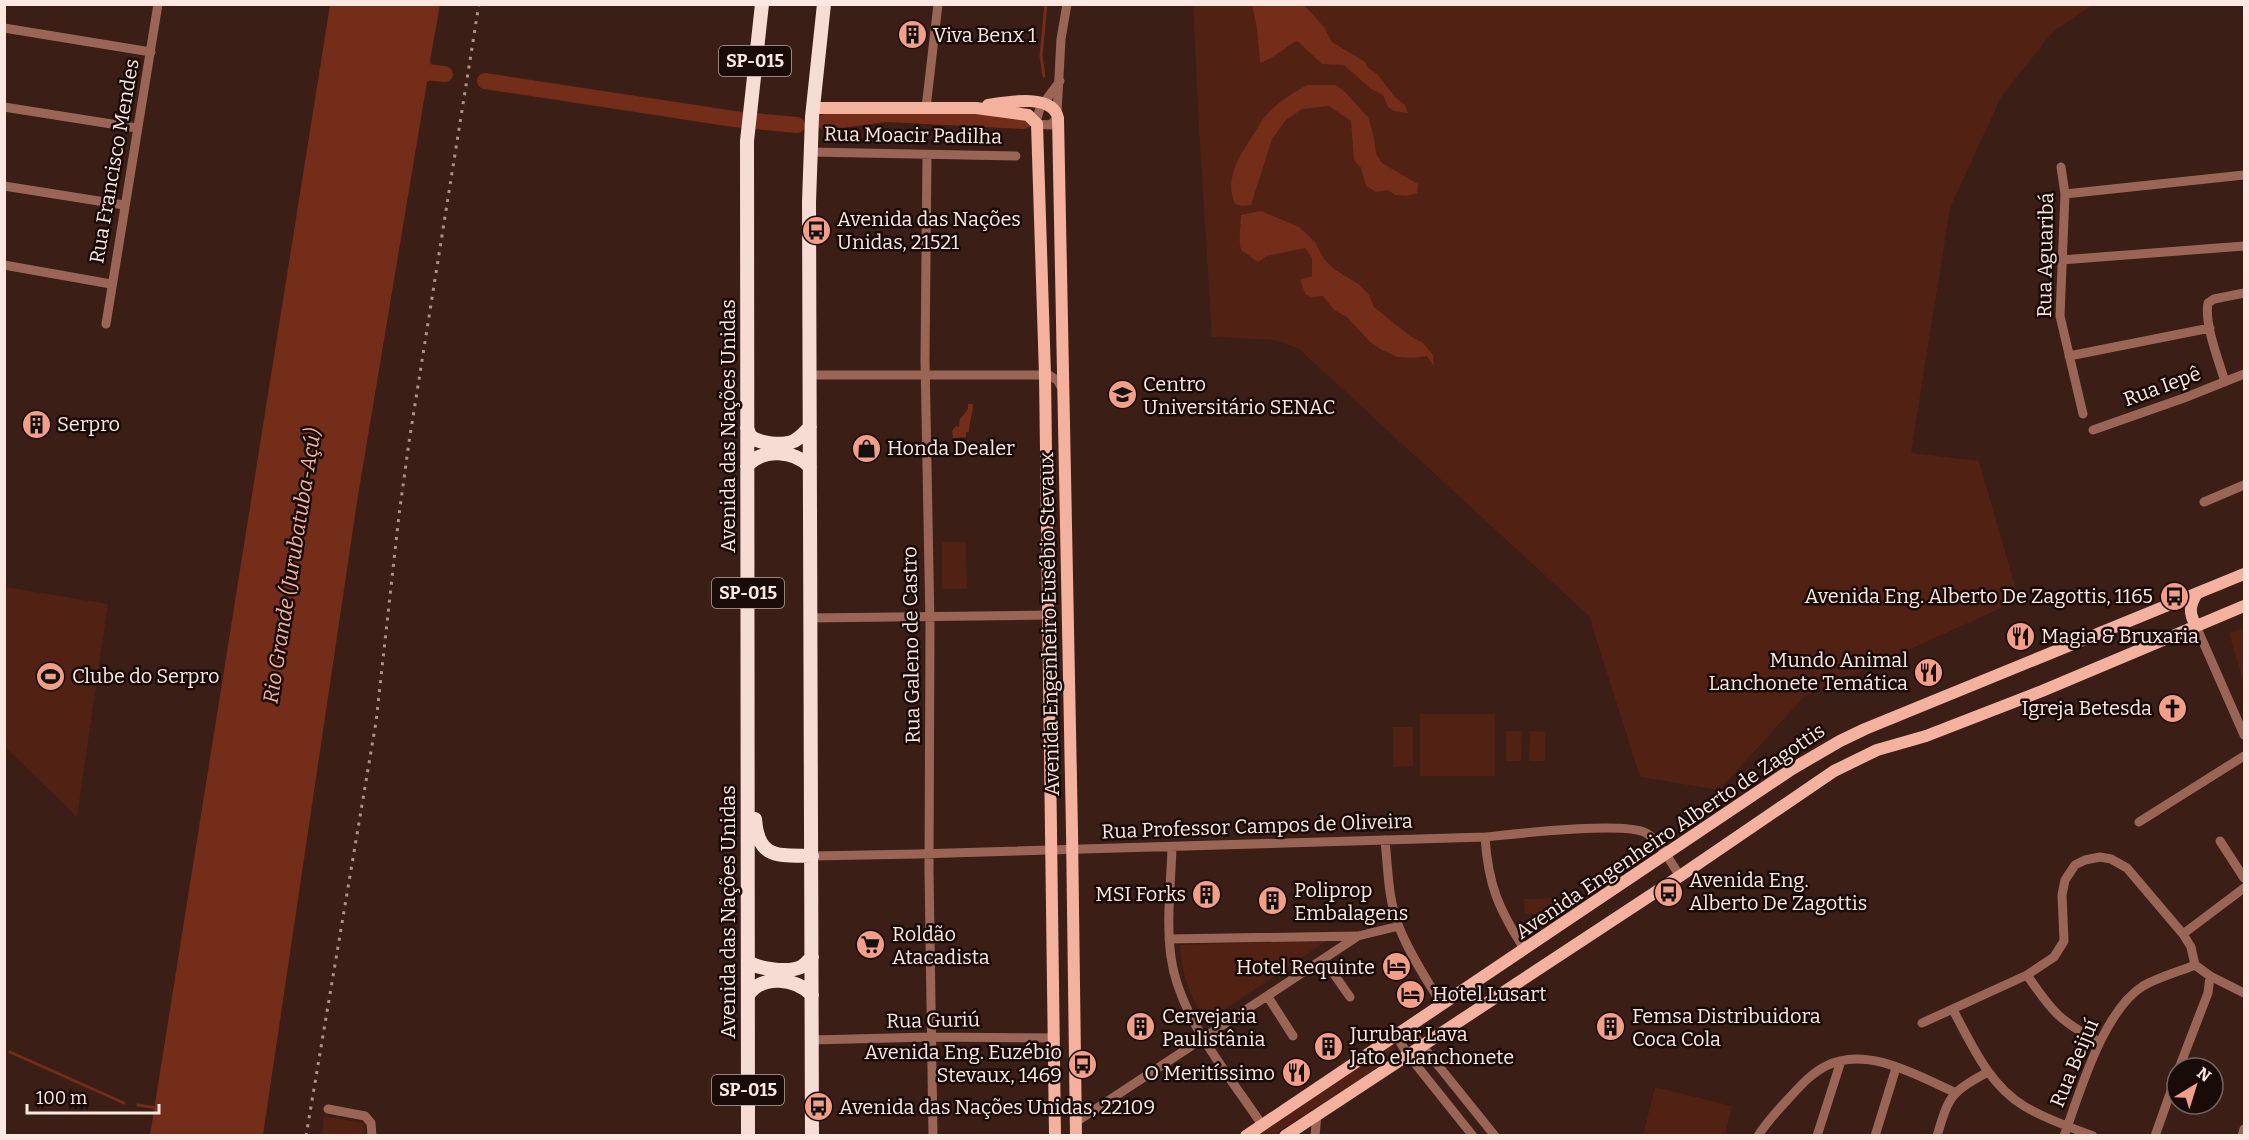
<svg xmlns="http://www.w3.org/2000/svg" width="2249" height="1140" font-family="Bitter,serif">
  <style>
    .green { fill: #512113 }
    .water { fill: #732d19 }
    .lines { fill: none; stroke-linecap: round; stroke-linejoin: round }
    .stream { stroke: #732d19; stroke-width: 3 }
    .river { stroke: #732d19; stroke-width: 16 }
    .minor { stroke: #9b6556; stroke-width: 9 }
    .major { stroke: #f4b19e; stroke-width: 12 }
    .highway { stroke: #f7dcd4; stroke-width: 14 }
    .rail { stroke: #ac948d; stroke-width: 3; stroke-dasharray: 3 6; stroke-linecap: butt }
    .labels { text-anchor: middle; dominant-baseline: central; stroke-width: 5; stroke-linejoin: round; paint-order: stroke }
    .shield { fill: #190c08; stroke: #b8a5a0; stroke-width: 1.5 }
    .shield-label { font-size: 18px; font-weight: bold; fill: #fce7e1 }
    .poi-label { font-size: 20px; fill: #fce7e1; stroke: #190c08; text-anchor: start }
    .street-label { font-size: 20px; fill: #fce7e1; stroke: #190c08 }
    .water-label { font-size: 21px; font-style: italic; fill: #f3b29f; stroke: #190c08 }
  </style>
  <rect width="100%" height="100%" fill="#3b1e16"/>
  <!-- green -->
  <path class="green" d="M1193 5H2092L2052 33 2001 97 1950 208 1911 453 1979 461 2019 600 1804 697 1719 790 1640 777 1589 616 1299 349 1275 340 1212 337 1199 128Z
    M942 542H966L967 589H942Z
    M5 587 108 604 77 817 5 747Z
    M2244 628V684L2229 633Z
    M1420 714H1495V776H1420Z
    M1393 727H1413V766L1393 767Z
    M1506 731H1522L1521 761H1506Z
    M1530 731 1545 732V761H1529Z
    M1556 898V914H1525L1524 899Z
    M1328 940 1206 1022C1190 995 1182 977 1180 945Z
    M1389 1046 1395 1047 1396 1055 1274 1135 1255 1136Z
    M1655 1087 1732 1106 1725 1135H1643Z
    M324 1116 364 1123 366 1135H322Z"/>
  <!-- water -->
  <path class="water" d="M330 5H440L430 61 432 66 438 70V73L436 77 427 82 357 502 263 1135H150Z
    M1252 5H1304L1324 27 1332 42 1365 62 1368 68 1377 74 1395 97 1405 105 1408 113 1394 111 1388 107 1383 95 1371 89 1344 65 1322 64 1297 41C1285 47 1273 59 1260 63L1257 28Z
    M1307 85H1336L1345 92 1368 117 1374 137 1376 154 1382 163 1418 184 1417 193 1407 196 1395 195 1388 190 1376 192 1366 186 1361 168 1354 160 1351 121 1329 106 1302 109 1286 120 1272 139 1251 205 1242 206 1235 204C1224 179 1239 156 1253 135 1258 128 1262 119 1269 112 1280 101 1293 93 1307 85Z
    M1261 211 1299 227 1315 242 1324 259 1334 269 1360 285 1369 295 1374 307 1410 336 1423 343 1433 355 1434 366 1427 356 1414 358 1397 357 1382 350 1370 342 1347 317 1334 310 1323 296 1312 297 1306 295 1300 280 1312 276V258L1305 248 1267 256 1258 262 1241 250C1238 238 1241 227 1241 215Z
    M968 404H973C973 414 969 421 969 432H966V437L953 438 952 431 956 426 959 427 960 419 968 409Z"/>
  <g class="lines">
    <!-- stream -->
    <path class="stream" d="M1044 76 1041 56 1046 4
      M10 1052 124 1103
      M138 1105 157 1108"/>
    <!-- river -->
    <path class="river" d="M416 71 445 74
      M485 81 734 119 797 125
      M825 122 886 114 1024 121"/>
    <!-- minor -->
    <path class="minor" d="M4 28 151 52
      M4 107 137 128
      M926 108 938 4
      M1057 113 1061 39 1067 4
      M1036 122 1040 108 1060 81
      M1037 124 1050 125 1058 118
      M810 152 1016 156
      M927 155 925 360 930 625 929 870 933 1136
      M2061 167 2065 194 2060 316 2083 414
      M4 186 124 205
      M2065 194 2244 175
      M2061 260 2244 246
      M4 265 111 284
      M106 324 158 4
      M2069 356 2210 328
      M809 375H1049L1057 380 1063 390
      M2225 382C2219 361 2204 324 2208 303L2214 299 2244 293
      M2093 430 2184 398 2244 374
      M2204 502 2244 485
      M810 618 1048 615
      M2196 626 2244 735
      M2139 822 2244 756
      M1485 837C1488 885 1499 910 1525 950
      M1385 840C1388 869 1388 900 1399 927 1410 955 1427 980 1442 1005
      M2220 841 2244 878
      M1172 847C1171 883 1166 921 1171 957 1179 1017 1229 1075 1262 1125
      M812 856 917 854 1485 837C1515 834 1624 821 1646 833 1660 841 1671 863 1680 876
      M2183 934 2244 888
      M1169 939 1358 936
      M1324 960 1350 997
      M2195 965 2210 976 2244 993
      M2027 975C2052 1012 2060 1021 2099 1042
      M1268 997 1293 1036
      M1953 1010C1972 1045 1989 1085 2024 1106 2045 1119 2070 1127 2093 1136
      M1922 1023 2027 975 2054 957 2064 941 2062 895 2065 880 2075 865 2085 860 2100 857 2111 859 2127 868 2183 934 2191 947 2195 965
      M1408 1028 1495 1136
      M1396 1036 1409 1056 1473 1136
      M812 1040 930 1037 1055 1038
      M2179 1068 2208 993 2210 976
      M328 1109 365 1116 371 1123 372 1136
      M1076 1122 1358 936 1399 926
      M1315 1136 1317 1114
      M1758 1136C1767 1121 1779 1109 1791 1096 1801 1085 1812 1073 1826 1066 1866 1045 1918 1076 1954 1092
      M1817 1136 1841 1061
      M1875 1136 1896 1068
      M1937 1136C1949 1095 1951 1092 1988 1072
      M2064 1136C2080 1092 2103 1011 2143 986 2159 977 2178 972 2195 965
      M2155 1136 2177 1074
      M2242 1136 2244 1129"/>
    <!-- major -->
    <path class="major" d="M988 105C1007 102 1053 93 1058 118L1072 831 1076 1136
      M813 108H976L1028 115 1037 124 1045 375 1055 1136
      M2196 626C2189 613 2189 606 2197 593
      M1246 1136 1792 769 1840 741 1865 729 2244 574
      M1285 1136 1680 876 1834 771 1877 750 1926 736 2042 691 2244 606"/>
    <!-- highway -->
    <path class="highway" d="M747 428 750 436C759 444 783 446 794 441 800 438 805 432 810 427
      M747 466C763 448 794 450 810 467
      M755 819C758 860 779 855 812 856
      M748 962C759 969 788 973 801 967 805 965 808 961 812 957
      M748 995C763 974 795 978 812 995
      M748 1136 747 141 762 4
      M812 1136 809 202 812 117 824 4"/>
    <!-- rail -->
    <path class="rail" d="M306 1136 376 722 399 515 409 442 479 4"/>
  </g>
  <!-- icons -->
  <defs>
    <symbol id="building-disc" viewBox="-11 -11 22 22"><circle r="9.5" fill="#f49e86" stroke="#190c08"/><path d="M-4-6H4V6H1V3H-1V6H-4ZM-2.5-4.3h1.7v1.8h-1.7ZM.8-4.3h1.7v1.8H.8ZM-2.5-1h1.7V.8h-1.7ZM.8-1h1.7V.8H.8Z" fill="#111"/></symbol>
    <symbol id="bus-disc" viewBox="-11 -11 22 22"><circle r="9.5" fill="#f49e86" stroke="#190c08"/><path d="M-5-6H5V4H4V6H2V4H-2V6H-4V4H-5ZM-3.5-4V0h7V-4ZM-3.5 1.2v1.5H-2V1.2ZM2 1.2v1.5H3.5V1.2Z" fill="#111"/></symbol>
    <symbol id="university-disc" viewBox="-11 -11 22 22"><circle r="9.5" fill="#f49e86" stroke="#190c08"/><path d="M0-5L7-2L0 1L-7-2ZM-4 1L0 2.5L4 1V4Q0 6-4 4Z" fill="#111"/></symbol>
    <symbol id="shop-disc" viewBox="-11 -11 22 22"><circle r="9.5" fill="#f49e86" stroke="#190c08"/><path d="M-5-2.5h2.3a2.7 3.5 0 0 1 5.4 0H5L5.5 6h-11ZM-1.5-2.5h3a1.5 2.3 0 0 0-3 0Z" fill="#111"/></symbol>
    <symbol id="restaurant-disc" viewBox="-11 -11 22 22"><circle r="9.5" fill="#f49e86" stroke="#190c08"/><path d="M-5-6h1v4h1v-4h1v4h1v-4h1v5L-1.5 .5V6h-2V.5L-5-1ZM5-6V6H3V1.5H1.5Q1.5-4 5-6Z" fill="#111"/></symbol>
    <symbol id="stadium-disc" viewBox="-11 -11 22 22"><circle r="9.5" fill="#f49e86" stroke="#190c08"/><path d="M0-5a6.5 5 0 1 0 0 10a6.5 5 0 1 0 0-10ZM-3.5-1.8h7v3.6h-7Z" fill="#111"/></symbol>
    <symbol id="church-disc" viewBox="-11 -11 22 22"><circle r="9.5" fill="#f49e86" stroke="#190c08"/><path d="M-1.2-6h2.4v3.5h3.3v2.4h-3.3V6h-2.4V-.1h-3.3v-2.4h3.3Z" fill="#111"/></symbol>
    <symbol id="supermarket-disc" viewBox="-11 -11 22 22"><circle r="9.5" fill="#f49e86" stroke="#190c08"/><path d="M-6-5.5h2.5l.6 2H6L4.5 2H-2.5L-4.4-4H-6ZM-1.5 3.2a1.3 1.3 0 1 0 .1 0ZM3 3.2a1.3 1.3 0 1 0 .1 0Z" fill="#111"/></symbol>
    <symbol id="hotel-disc" viewBox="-11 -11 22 22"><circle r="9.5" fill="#f49e86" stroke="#190c08"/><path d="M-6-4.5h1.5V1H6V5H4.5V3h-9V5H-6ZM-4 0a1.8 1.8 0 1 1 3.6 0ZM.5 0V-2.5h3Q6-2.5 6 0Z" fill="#111"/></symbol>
  </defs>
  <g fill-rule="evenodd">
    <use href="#building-disc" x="896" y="18" width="33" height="33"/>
    <use href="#bus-disc" x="800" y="214" width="33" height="33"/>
    <use href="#university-disc" x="1106" y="378" width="33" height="33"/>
    <use href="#building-disc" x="20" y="408" width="33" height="33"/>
    <use href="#shop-disc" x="850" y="432" width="33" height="33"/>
    <use href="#bus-disc" x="2158" y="580" width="33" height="33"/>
    <use href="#restaurant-disc" x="2004" y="620" width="33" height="33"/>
    <use href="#restaurant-disc" x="1912" y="656" width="33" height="33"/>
    <use href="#stadium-disc" x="34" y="660" width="33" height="33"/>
    <use href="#church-disc" x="2156" y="692" width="33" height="33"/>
    <use href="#bus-disc" x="1652" y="876" width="33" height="33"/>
    <use href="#building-disc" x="1190" y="878" width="33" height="33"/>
    <use href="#building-disc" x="1256" y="884" width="33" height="33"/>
    <use href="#supermarket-disc" x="854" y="928" width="33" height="33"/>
    <use href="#hotel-disc" x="1380" y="950" width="33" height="33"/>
    <use href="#hotel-disc" x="1394" y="978" width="33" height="33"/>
    <use href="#building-disc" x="1124" y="1010" width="33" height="33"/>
    <use href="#building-disc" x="1594" y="1010" width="33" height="33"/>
    <use href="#building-disc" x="1312" y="1030" width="33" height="33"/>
    <use href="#bus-disc" x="1066" y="1048" width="33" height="33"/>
    <use href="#restaurant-disc" x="1280" y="1056" width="33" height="33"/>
    <use href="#bus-disc" x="802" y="1090" width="33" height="33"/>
  </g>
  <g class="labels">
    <!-- shield labels -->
    <g class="shield">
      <rect x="719" y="46" width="72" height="30" rx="4.5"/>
      <rect x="712" y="578" width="72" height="30" rx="4.5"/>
      <rect x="712" y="1075" width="72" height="30" rx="4.5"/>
    </g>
    <g class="shield-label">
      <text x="755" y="61">SP-015</text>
      <text x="748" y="593">SP-015</text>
      <text x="748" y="1090">SP-015</text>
    </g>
    <!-- poi labels -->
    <g class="poi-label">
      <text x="933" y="35">Viva Benx 1</text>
      <text x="837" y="219">Avenida das Nações<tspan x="837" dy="23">Unidas, 21521</tspan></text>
      <text x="1143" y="384">Centro<tspan x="1143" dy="23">Universitário SENAC</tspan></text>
      <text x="57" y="424">Serpro</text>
      <text x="887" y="448">Honda Dealer</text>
      <text x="2153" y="596" text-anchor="end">Avenida Eng. Alberto De Zagottis, 1165</text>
      <text x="2041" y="636">Magia &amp; Bruxaria</text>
      <text x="1908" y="660" text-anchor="end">Mundo Animal<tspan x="1908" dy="23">Lanchonete Temática</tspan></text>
      <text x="72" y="676">Clube do Serpro</text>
      <text x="2152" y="708" text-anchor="end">Igreja Betesda</text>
      <text x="1689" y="880">Avenida Eng.<tspan x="1689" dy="23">Alberto De Zagottis</tspan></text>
      <text x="1294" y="890">Poliprop<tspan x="1294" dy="23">Embalagens</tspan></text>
      <text x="1186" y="894" text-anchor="end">MSI Forks</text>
      <text x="892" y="934">Roldão<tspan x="892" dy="23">Atacadista</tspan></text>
      <text x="1375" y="967" text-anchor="end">Hotel Requinte</text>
      <text x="1432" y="994">Hotel Lusart</text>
      <text x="1162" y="1016">Cervejaria<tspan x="1162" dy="23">Paulistânia</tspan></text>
      <text x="1632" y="1016">Femsa Distribuidora<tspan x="1632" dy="23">Coca Cola</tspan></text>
      <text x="1350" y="1034">Jurubar Lava<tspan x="1350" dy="23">Jato e Lanchonete</tspan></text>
      <text x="1062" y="1052" text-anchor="end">Avenida Eng. Euzébio<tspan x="1062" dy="23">Stevaux, 1469</tspan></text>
      <text x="1275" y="1073" text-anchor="end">O Meritíssimo</text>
      <text x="839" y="1107">Avenida das Nações Unidas, 22109</text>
    </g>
    <!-- street labels -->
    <g class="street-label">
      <text transform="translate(913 135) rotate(1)">Rua Moacir Padilha</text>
      <text transform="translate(114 161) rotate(-80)">Rua Francisco Mendes</text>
      <text transform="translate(2045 255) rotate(-89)">Rua Aguaribá</text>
      <text transform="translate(2162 386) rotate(-20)">Rua Iepê</text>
      <text transform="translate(728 426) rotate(-90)">Avenida das Nações Unidas</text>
      <text transform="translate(1049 624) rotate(-91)">Avenida Engenheiro Eusébio Stevaux</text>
      <text transform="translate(911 645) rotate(-91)">Rua Galeno de Castro</text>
      <text transform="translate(1257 826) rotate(-2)">Rua Professor Campos de Oliveira</text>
      <text transform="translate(1670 831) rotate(-34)">Avenida Engenheiro Alberto de Zagottis</text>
      <text transform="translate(728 912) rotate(-90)">Avenida das Nações Unidas</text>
      <text transform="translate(933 1020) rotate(-1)">Rua Guriú</text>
      <text transform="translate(2074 1063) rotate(-67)">Rua Beijuí</text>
    </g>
    <!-- water labels -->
    <g class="water-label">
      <text transform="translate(292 566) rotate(-81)">Rio Grande (Jurubatuba-Açú)</text>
    </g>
  </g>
  <!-- border -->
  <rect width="2249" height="1140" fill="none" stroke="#fce7e1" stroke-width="12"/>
  <!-- north arrow -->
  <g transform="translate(2195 1086) rotate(38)"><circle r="28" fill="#190c08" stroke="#74645f" stroke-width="1.5"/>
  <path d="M0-4.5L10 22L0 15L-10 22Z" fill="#f49e86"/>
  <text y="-9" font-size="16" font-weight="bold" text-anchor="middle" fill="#fce7e1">N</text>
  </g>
  <!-- scale -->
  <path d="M27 1104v9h132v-9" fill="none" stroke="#fce7e1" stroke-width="3"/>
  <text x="36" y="1104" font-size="18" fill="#fce7e1" stroke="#190c08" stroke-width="4.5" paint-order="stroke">100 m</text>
</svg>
